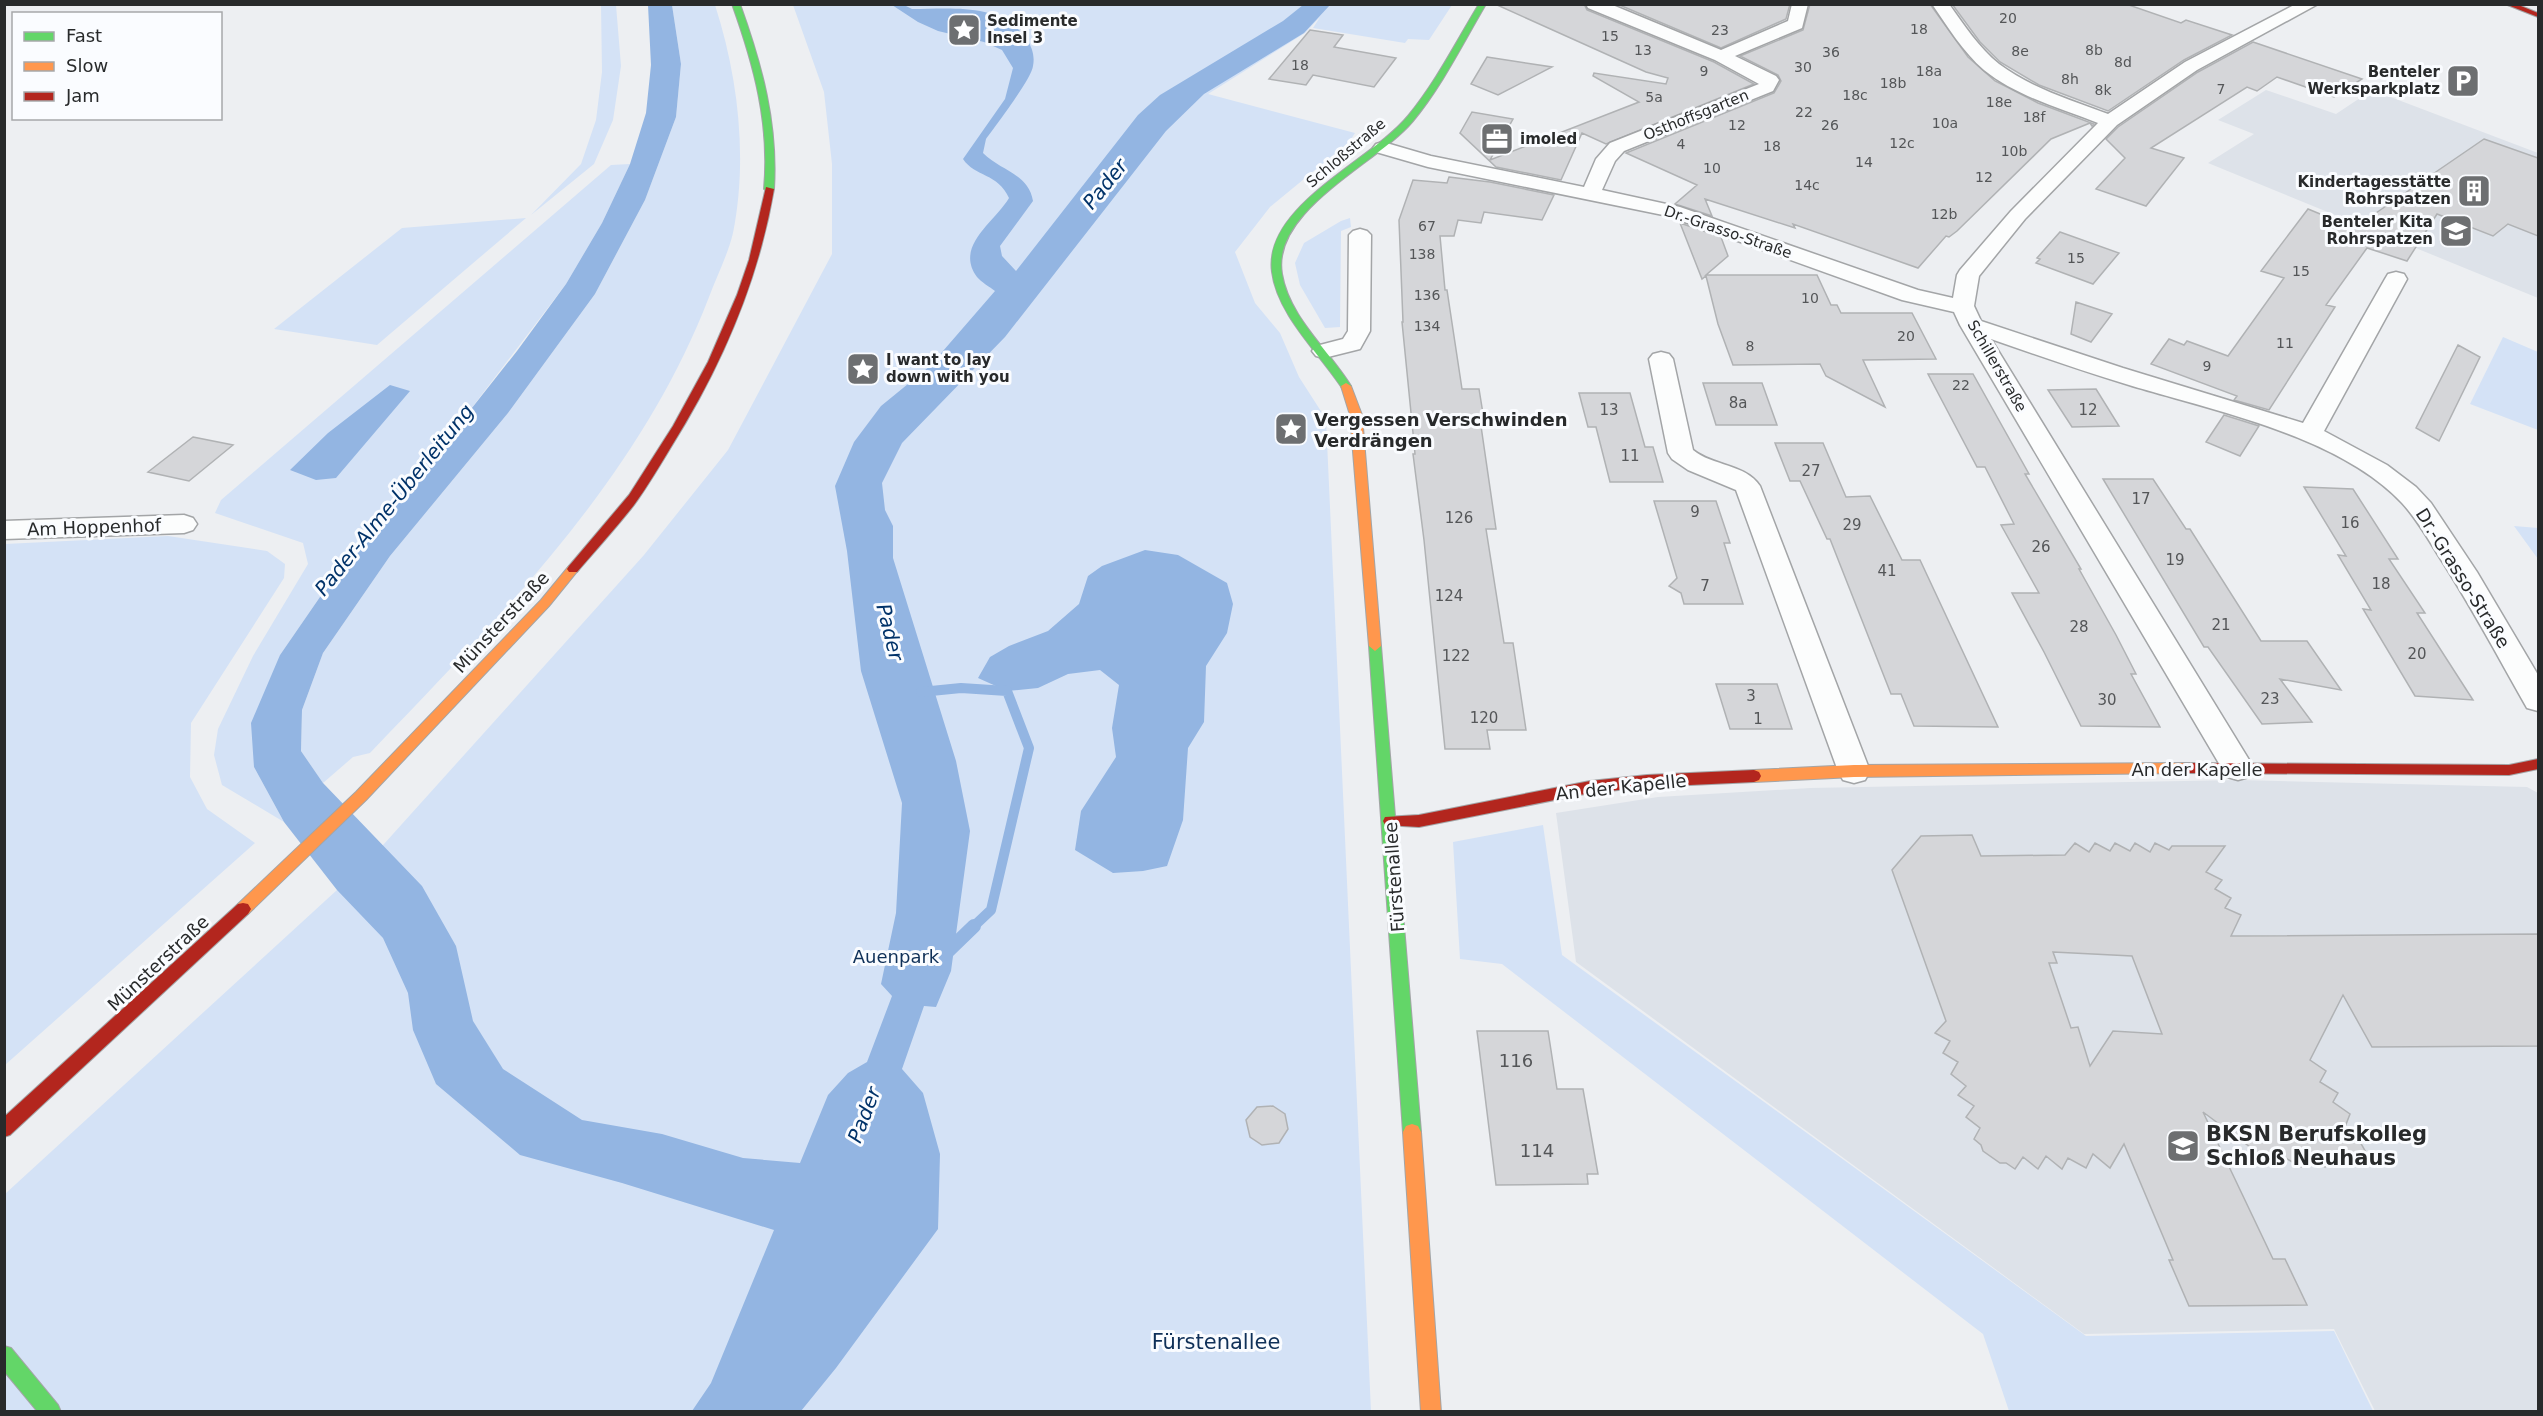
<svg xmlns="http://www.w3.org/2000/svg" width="2543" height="1416" font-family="'DejaVu Sans',sans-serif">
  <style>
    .built { fill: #dde2e9 }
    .green { fill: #d4e2f6 }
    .water { fill: #93b5e2 }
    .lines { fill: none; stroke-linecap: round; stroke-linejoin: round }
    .stream-far1 { stroke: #93b5e2; stroke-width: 10 }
    .stream { stroke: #93b5e2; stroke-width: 14 }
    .building { fill: #d5d6d9; stroke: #b0b2b4; stroke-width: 1.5; fill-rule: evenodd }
    .street-casing { stroke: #a3a5a7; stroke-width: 3 }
    .fast-casing { stroke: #a3a5a7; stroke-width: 2 }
    .slow-casing { stroke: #a3a5a7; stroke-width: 2 }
    .jam-casing { stroke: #a3a5a7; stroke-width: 2 }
    .street { fill: #fcfdfd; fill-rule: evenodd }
    .fast { fill: #63d668; fill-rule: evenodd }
    .slow { fill: #ff974d; fill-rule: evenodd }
    .jam { fill: #b3261e; fill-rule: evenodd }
    .labels { text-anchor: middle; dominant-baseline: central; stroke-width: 6; stroke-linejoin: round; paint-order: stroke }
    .far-number-label { font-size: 14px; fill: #545658 }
    .far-poi-label { font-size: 15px; font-weight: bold; fill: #282a2b; stroke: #fafcff; text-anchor: start }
    .far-street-label { font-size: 15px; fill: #282a2b; stroke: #fafcff }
    .number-label { font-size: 15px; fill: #545658 }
    .poi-label { font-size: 18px; font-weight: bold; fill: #282a2b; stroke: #fafcff; text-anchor: start }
    .street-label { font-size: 18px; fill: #282a2b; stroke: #fafcff }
    .park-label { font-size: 18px; fill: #0f3058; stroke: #fafcff }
    .near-number-label { font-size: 18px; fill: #545658 }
    .water-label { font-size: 20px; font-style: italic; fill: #003269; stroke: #fafcff }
    .near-poi-label { font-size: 21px; font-weight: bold; fill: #282a2b; stroke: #fafcff; text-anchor: start }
    .near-park-label { font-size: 21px; fill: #0f3058; stroke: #fafcff }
  </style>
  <rect width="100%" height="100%" fill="#edeff2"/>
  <!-- built -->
  <path class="built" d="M2266 90 2336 114 2372 90 2538 153V298L2208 163 2254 134 2218 120Z
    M2239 780 2527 787 2538 793V1411H2375L2334 1329 2084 1334 1576 962 1556 813 1658 797 1810 788Z"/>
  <!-- green -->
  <path class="green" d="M601 5H616L621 66 613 120 594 164 531 215 581 164 596 120 602 72Z
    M672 5H715C738 76 748 158 733 233 728 254 717 276 709 297 640 477 501 616 370 753L353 757 323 783 301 751 302 710 323 653 390 556 508 413 595 294 645 200 676 117 681 64Z
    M793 5H1452L1429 40 1408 39 1405 43 1313 28 1320 17 1305 33 1208 94 1355 133 1349 142 1270 207 1235 252 1255 303 1280 333 1299 377 1326 419 1371 1411 5 1412V1194L337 890 384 844 644 555 728 450 832 254V164L824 92Z
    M630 164 602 223 566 284 464 418 351 552 280 655 254 767 284 822 222 785 214 755 218 729 253 656 308 564 303 543 215 513 221 500 611 165Z
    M526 218 377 345 274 329 402 228Z
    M1350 218 1351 227 1341 231 1340 327 1325 328 1300 285 1295 263 1304 243 1341 221Z
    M2503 337 2538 352V430L2470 404Z
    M2514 526 2538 528V559Z
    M168 536 267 551 285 564 284 578 191 723 190 777 207 809 255 843 5 1065V544Z
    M1543 825 1562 955 2086 1336 2334 1331 2373 1411H2009L1983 1334 1502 964 1460 959 1453 842Z"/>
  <!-- water -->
  <path class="water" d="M648 5H672L681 64 676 117 645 200 595 294 508 413 390 556 323 653 302 710 301 751 323 783 422 886 456 946 473 1021 503 1069 582 1120 662 1134 743 1158 800 1163 828 1095 848 1073 867 1062 892 996 881 984 896 913 902 803 861 671 847 551 835 486 854 442 881 406 930 366 995 291C990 287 981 282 977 277 954 246 995 222 1009 198 998 173 975 177 963 159L1005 99 1013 68 1002 50 984 42 938 31 918 22 892 5H904L912 9C951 9 1002 2 1027 40 1032 47 1035 56 1033 66 1032 78 995 127 986 139L983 153C1001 171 1029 174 1033 201L1000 246 1002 256 1016 271 1138 115 1160 95 1283 21 1303 5H1330L1304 33 1204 94 1166 131 1005 337 902 443 882 483 885 510 893 526V558L956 761 970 831 951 971 936 1007 924 1006 902 1069 923 1093 940 1154 938 1229 836 1368 801 1411H692L711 1383 774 1230 622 1183 520 1155 436 1084 413 1030 408 993 383 938 337 890 284 822 254 767 251 723 280 655 351 552 464 418 517 351 566 284 602 223 630 164 646 113 651 65Z
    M390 385 410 391 336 478 316 480 290 470 328 433Z
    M1145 550 1178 555 1227 583 1233 604 1227 633 1206 666 1204 722 1188 748 1183 820 1167 866 1143 871 1113 873 1075 850 1081 811 1116 757 1112 728 1119 685 1100 670 1068 674 1038 688 1007 691 978 678 990 657 1009 646 1048 631 1079 604 1088 576 1102 566Z"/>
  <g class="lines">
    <!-- stream-far1 -->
    <path class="stream-far1" d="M921 692 961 688 1007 691 1029 748 991 910 973 927"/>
    <!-- stream -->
    <path class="stream" d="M945 954 974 926"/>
  </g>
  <!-- building -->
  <path class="building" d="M1495 4H1584L1587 10 1714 62 1754 84 1606 144 1582 133 1561 180 1496 167 1460 133 1472 112 1513 119 1490 160 1639 102 1593 76 1594 73 1666 84 1668 78 1646 72Z
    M1617 4H1790L1786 19 1721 48Z
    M1810 4H1930L1968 57 1995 81 2038 103 2094 124 2092 126 2090 123 2051 139 1957 231 1949 237 1946 236 1918 268 1793 224 1795 228 1705 199 1712 216 1675 204 1697 185 1626 153 1774 93 1781 81 1778 75 1740 56 1803 30Z
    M1952 4H2126L2181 23 2186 20 2232 35 2184 60 2108 111 2039 85 2000 62 1980 42Z
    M1310 30 1343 35 1334 47 1396 58 1374 87 1313 75 1306 85 1269 79Z
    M2253 42 2362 79 2334 97 2277 77 2257 91 2247 87 2151 148 2184 158 2146 206 2096 189 2125 158 2106 139 2118 127 2198 72Z
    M1487 57 1552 67 1498 95 1471 84Z
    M2484 139 2538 158V236L2508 224 2493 236 2437 214 2407 261 2367 248 2326 305 2335 307 2269 410 2234 400 2237 396 2151 364 2169 339 2184 345 2187 341 2228 356 2284 278 2261 271 2308 209 2354 228Z
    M1449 177 1490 182 1554 195 1542 220 1484 212 1481 223 1458 220 1454 236H1440L1445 290H1447L1462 389H1479L1485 426H1481L1496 529H1486L1504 643H1513L1526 730H1487L1490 749H1445L1424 540 1413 454H1415L1414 443 1402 322H1403L1399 220 1413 180 1447 183Z
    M1680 223 1721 237 1728 256 1706 275H1817L1831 305H1837L1841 313H1912L1936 359 1863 360 1885 407 1826 376 1820 364 1733 365 1718 324 1706 276 1702 279Z
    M2060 232 2119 253 2093 284 2036 263 2040 259 2037 258Z
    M2076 302 2112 314 2091 342 2071 334Z
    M2458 345 2480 357 2439 441 2416 428Z
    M1928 374H1973L2029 474H2025L2081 569H2079L2116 635 2136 674H2131L2160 727 2081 726 2044 652 2012 593H2039L2001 525 2014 524 1985 467H1977Z
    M1703 383H1762L1777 425H1716Z
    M2096 389 2119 426 2072 427 2048 390Z
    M1579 393H1630L1645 447H1653L1663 482H1610L1596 427H1588Z
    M2224 415 2259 426 2240 456 2206 442Z
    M193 437 233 445 189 481 148 472Z
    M1775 443H1823L1846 497 1870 496 1902 560H1920L1998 727 1914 726 1901 694H1891L1830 539H1827L1800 481H1790Z
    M2103 479H2153L2186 529H2190L2261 641H2307L2341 690 2280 679 2312 722 2262 724 2208 647H2204Z
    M2304 487 2353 489 2398 559H2389L2425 613H2417L2473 700 2415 696 2363 609 2371 610 2338 555 2346 556Z
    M1654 501H1716L1730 543H1724L1743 604H1684L1681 593 1669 586 1677 578Z
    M1716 684H1777L1792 729H1730Z
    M1972 835 1981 856 2065 855 2075 843 2089 852 2095 843 2110 851 2115 843 2130 851 2135 843 2150 852 2155 843 2169 850 2172 846H2225L2206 872 2222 880 2215 889 2231 898 2225 908 2241 915 2231 936 2538 934V1046L2372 1047 2343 995 2310 1060 2326 1071 2320 1082 2338 1093 2333 1102 2350 1114 2345 1127 2362 1136 2360 1142 2371 1161 2341 1162 2329 1155 2325 1167 2306 1153 2301 1167 2282 1156 2277 1167 2203 1112 2273 1259H2285L2307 1305 2189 1306 2169 1260H2173L2124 1144 2110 1168 2093 1154 2086 1168 2068 1158 2062 1169 2046 1156 2038 1169 2023 1157 2015 1169 2006 1163H2000L1983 1151 1981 1145 1974 1139 1980 1128 1966 1117 1974 1106 1958 1095 1966 1086 1951 1074 1958 1062 1943 1053 1950 1041 1935 1033 1946 1021 1892 870 1921 836ZM2053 952 2132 956 2162 1034 2113 1031 2090 1066 2078 1027 2071 1028 2049 963H2057Z
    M1477 1031H1548L1557 1089H1583L1598 1174H1587L1588 1184 1496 1185Z
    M1273 1106 1285 1114 1288 1129 1279 1143 1262 1145 1250 1137 1246 1120 1257 1107Z"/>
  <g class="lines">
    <defs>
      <path id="street" d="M1586 4H1610L1721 50 1788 21 1792 4H1808L1802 28 1735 56 1776 76 1779 80 1773 91 1624 151 1615 161 1602 190 1680 207 1918 290 1953 298 1957 275 1960 270 2011 211 2098 123C2060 108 2016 96 1984 70 1963 52 1948 27 1932 4H1949C1964 25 1979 48 1999 64 2031 88 2071 100 2108 114L2185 62 2296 4H2318L2197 70 2117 125 2025 219 1979 276 1974 306 1981 321 2123 368 2303 423 2385 279 2388 274 2396 272 2404 274 2407 279 2324 431 2387 465 2416 487 2431 503 2477 572 2538 675V711L2527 708C2498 657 2470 604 2438 555 2427 537 2416 518 2402 503 2339 436 2215 411 2129 385 2083 371 2037 355 1991 339L2254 768 2249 777 2238 780 2227 777 1960 325 1954 312 1902 300 1668 216 1428 167 1376 152 1373 148 1376 144 1383 142 1431 156 1584 187 1596 159 1610 143 1759 84 1715 60 1588 8Z
        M1360 229 1367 231 1371 235 1370 331 1360 349 1324 358 1316 356 1312 351 1316 346 1343 339 1348 331 1349 235 1353 231Z
        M1661 352 1669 354 1673 359 1693 450C1712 466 1746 464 1760 486L1870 771 1865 780 1854 783 1843 780 1838 771 1736 490 1688 470 1672 459 1668 453 1649 359 1653 354Z
        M184 515 193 518 197 524 193 530 184 533 4 539V521Z"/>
      <path id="fast" d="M732 4H740C762 65 778 124 774 189L769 192 764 189C770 124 754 65 732 4Z
        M1479 4H1486C1463 43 1442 86 1413 121 1377 164 1271 210 1282 274 1289 317 1329 350 1351 386L1346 389 1342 388C1319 353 1277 314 1272 272 1263 206 1371 161 1408 116 1436 82 1456 42 1479 4Z
        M1375 641 1381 646 1421 1132 1418 1138 1412 1140 1406 1138 1403 1132 1369 646Z
        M4 1346 11 1348 58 1405 61 1412H38L4 1371Z"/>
      <path id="slow" d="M1346 383 1351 386 1362 415 1381 646 1375 651 1369 646 1350 415 1341 386Z
        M573 565 579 569 549 606 366 800 248 914 243 915 238 914 235 909 238 904 356 792 541 600 569 566Z
        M2186 763 2191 764 2193 768 2191 772 2186 773 1854 777 1754 782 1749 780 1747 776 1749 772 1754 770 1854 765Z
        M1412 1124 1418 1126 1421 1132 1441 1412H1421L1403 1132 1406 1126Z"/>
      <path id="jam" d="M2505 4H2516L2538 13V17Z
        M766 187 774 189C758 283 721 367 671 447 659 467 647 487 634 505 616 528 596 550 577 572H569L567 569 569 566 629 495 673 426 708 362 737 295 749 260Z
        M2538 759V769L2509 775 2186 773 2181 772 2179 768 2181 764 2186 763 2509 765Z
        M1754 770 1759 772 1761 776 1759 780 1754 782 1647 787 1590 793 1419 827 1385 825 1383 821 1385 817 1419 815 1590 781 1647 775Z
        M243 903 248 904 251 909 248 914 10 1135 4 1137V1117L238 904Z"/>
    </defs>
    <!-- street casing -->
    <use href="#street" class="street-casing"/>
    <!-- fast casing -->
    <use href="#fast" class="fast-casing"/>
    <!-- slow casing -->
    <use href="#slow" class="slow-casing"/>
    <!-- jam casing -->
    <use href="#jam" class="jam-casing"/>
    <!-- street -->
    <use href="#street" class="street"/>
    <!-- fast -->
    <use href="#fast" class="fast"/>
    <!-- slow -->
    <use href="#slow" class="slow"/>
    <!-- jam -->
    <use href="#jam" class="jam"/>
  </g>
  <!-- icons -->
  <defs>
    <symbol id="sight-square" viewBox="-11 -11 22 22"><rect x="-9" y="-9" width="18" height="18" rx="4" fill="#6d6f71" stroke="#fafcff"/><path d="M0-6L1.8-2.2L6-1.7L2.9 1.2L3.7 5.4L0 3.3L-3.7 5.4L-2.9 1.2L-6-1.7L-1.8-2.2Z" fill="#fff"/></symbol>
    <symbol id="parking-square" viewBox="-11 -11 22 22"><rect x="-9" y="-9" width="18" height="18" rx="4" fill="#6d6f71" stroke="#fafcff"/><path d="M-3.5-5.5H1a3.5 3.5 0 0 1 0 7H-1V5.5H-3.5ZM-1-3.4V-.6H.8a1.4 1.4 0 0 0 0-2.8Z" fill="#fff"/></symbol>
    <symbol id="office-square" viewBox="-11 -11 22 22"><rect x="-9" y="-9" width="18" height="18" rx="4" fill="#6d6f71" stroke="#fafcff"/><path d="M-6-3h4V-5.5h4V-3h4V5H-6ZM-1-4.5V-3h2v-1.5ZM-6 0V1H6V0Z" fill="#fff"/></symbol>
    <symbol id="building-square" viewBox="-11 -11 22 22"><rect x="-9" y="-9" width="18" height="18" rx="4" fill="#6d6f71" stroke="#fafcff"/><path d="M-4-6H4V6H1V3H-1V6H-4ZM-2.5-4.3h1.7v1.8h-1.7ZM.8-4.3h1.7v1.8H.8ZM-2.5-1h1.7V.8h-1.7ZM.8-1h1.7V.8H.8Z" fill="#fff"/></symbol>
    <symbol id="school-square" viewBox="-11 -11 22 22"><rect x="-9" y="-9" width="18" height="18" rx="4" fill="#6d6f71" stroke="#fafcff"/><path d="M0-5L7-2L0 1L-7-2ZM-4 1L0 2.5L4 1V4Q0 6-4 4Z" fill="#fff"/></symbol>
  </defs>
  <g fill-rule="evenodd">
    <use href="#sight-square" x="945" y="11" width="38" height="38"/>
    <use href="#parking-square" x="2444" y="62" width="38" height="38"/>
    <use href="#office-square" x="1478" y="120" width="38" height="38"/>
    <use href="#building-square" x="2455" y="172" width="38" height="38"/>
    <use href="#school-square" x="2437" y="212" width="38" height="38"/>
    <use href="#sight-square" x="844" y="350" width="38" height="38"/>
    <use href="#sight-square" x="1272" y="410" width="38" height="38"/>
    <use href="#school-square" x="2164" y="1127" width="38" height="38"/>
  </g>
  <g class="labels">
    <!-- far-number labels -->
    <g class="far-number-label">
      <text x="2008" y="18">20</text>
      <text x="1919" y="29">18</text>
      <text x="1720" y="30">23</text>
      <text x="1610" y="36">15</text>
      <text x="1643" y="50">13</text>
      <text x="2094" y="50">8b</text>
      <text x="2020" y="51">8e</text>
      <text x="1831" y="52">36</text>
      <text x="2123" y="62">8d</text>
      <text x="1300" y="65">18</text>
      <text x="1803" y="67">30</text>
      <text x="1704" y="71">9</text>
      <text x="1929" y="71">18a</text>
      <text x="2070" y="79">8h</text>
      <text x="1893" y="83">18b</text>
      <text x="2221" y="89">7</text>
      <text x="2103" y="90">8k</text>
      <text x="1855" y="95">18c</text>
      <text x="1654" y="97">5a</text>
      <text x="1999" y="102">18e</text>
      <text x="1804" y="112">22</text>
      <text x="2034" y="117">18f</text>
      <text x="1945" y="123">10a</text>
      <text x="1737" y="125">12</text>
      <text x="1830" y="125">26</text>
      <text x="1902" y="143">12c</text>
      <text x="1681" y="144">4</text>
      <text x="1772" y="146">18</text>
      <text x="2014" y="151">10b</text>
      <text x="1864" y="162">14</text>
      <text x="1712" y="168">10</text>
      <text x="1984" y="177">12</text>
      <text x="1807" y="185">14c</text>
      <text x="1944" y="214">12b</text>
      <text x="1427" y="226">67</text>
      <text x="1422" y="254">138</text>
      <text x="2076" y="258">15</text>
      <text x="2301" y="271">15</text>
      <text x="1427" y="295">136</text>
      <text x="1810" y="298">10</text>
      <text x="1427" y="326">134</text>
      <text x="1906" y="336">20</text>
      <text x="2285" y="343">11</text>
      <text x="1750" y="346">8</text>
      <text x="2207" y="366">9</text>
      <text x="1961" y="385">22</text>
    </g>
    <!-- far-poi labels -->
    <g class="far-poi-label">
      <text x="987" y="21">Sedimente<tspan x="987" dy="17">Insel 3</tspan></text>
      <text x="2440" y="72" text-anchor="end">Benteler<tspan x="2440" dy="17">Werksparkplatz</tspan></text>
      <text x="1520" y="139">imoled</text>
      <text x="2451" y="182" text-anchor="end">Kindertagesstätte<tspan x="2451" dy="17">Rohrspatzen</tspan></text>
      <text x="2433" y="222" text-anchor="end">Benteler Kita<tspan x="2433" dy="17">Rohrspatzen</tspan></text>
      <text x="886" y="360">I want to lay<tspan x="886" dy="17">down with you</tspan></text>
    </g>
    <!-- far-street labels -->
    <g class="far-street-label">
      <text transform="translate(1696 115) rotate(-22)">Osthoffsgarten</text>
      <text transform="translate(1346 153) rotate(-40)">Schloßstraße</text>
      <text transform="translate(1728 232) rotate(19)">Dr.-Grasso-Straße</text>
      <text transform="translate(1997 366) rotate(60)">Schillerstraße</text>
    </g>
    <!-- number labels -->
    <g class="number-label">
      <text x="1738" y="403">8a</text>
      <text x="1609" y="410">13</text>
      <text x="2088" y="410">12</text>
      <text x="1630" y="456">11</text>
      <text x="1811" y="471">27</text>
      <text x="2141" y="499">17</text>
      <text x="1695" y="512">9</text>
      <text x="1459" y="518">126</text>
      <text x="2350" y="523">16</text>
      <text x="1852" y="525">29</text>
      <text x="2041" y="547">26</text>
      <text x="2175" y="560">19</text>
      <text x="1887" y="571">41</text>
      <text x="2381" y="584">18</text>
      <text x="1705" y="586">7</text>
      <text x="1449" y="596">124</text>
      <text x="2221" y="625">21</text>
      <text x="2079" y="627">28</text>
      <text x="2417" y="654">20</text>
      <text x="1456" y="656">122</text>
      <text x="1751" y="696">3</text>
      <text x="2270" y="699">23</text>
      <text x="2107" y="700">30</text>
      <text x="1484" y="718">120</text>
      <text x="1758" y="719">1</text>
    </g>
    <!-- poi labels -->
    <g class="poi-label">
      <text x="1314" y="419">Vergessen Verschwinden<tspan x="1314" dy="21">Verdrängen</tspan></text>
    </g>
    <!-- street labels -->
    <g class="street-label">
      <text transform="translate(94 527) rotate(-2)">Am Hoppenhof</text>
      <text transform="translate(2463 578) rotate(58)">Dr.-Grasso-Straße</text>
      <text transform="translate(501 622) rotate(-47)">Münsterstraße</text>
      <text x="2197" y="769">An der Kapelle</text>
      <text transform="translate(1621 787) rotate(-6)">An der Kapelle</text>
      <text transform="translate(1394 877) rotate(-94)">Fürstenallee</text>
      <text transform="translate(158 963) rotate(-43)">Münsterstraße</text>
    </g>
    <!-- park labels -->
    <g class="park-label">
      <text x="896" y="956">Auenpark</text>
    </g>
    <!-- near-number labels -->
    <g class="near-number-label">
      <text x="1516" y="1060">116</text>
      <text x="1537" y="1150">114</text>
    </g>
    <!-- water labels -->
    <g class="water-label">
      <text transform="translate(1105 184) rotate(-51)">Pader</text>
      <text transform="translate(394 500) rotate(-51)">Pader-Alme-Überleitung</text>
      <text transform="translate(890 632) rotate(76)">Pader</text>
      <text transform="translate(864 1115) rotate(-69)">Pader</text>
    </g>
    <!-- near-poi labels -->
    <g class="near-poi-label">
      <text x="2206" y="1134">BKSN Berufskolleg<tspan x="2206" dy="24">Schloß Neuhaus</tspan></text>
    </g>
    <!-- near-park labels -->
    <g class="near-park-label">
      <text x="1216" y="1342">Fürstenallee</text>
    </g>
  </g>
  <!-- border -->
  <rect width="2543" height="1416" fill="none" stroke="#282a2b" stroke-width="12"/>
  <!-- legend -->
  <rect x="12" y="12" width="210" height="108" fill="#fafcff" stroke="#a6a8aa" stroke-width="1.5"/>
  <rect x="24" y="32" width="30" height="9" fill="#63d668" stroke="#a6a8aa" stroke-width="1.5"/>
  <text x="66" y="42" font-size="18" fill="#282a2b">Fast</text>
  <rect x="24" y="62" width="30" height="9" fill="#ff974d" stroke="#a6a8aa" stroke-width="1.5"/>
  <text x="66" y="72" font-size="18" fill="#282a2b">Slow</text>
  <rect x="24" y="92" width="30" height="9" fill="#b3261e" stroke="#a6a8aa" stroke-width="1.5"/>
  <text x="66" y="102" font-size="18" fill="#282a2b">Jam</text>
</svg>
